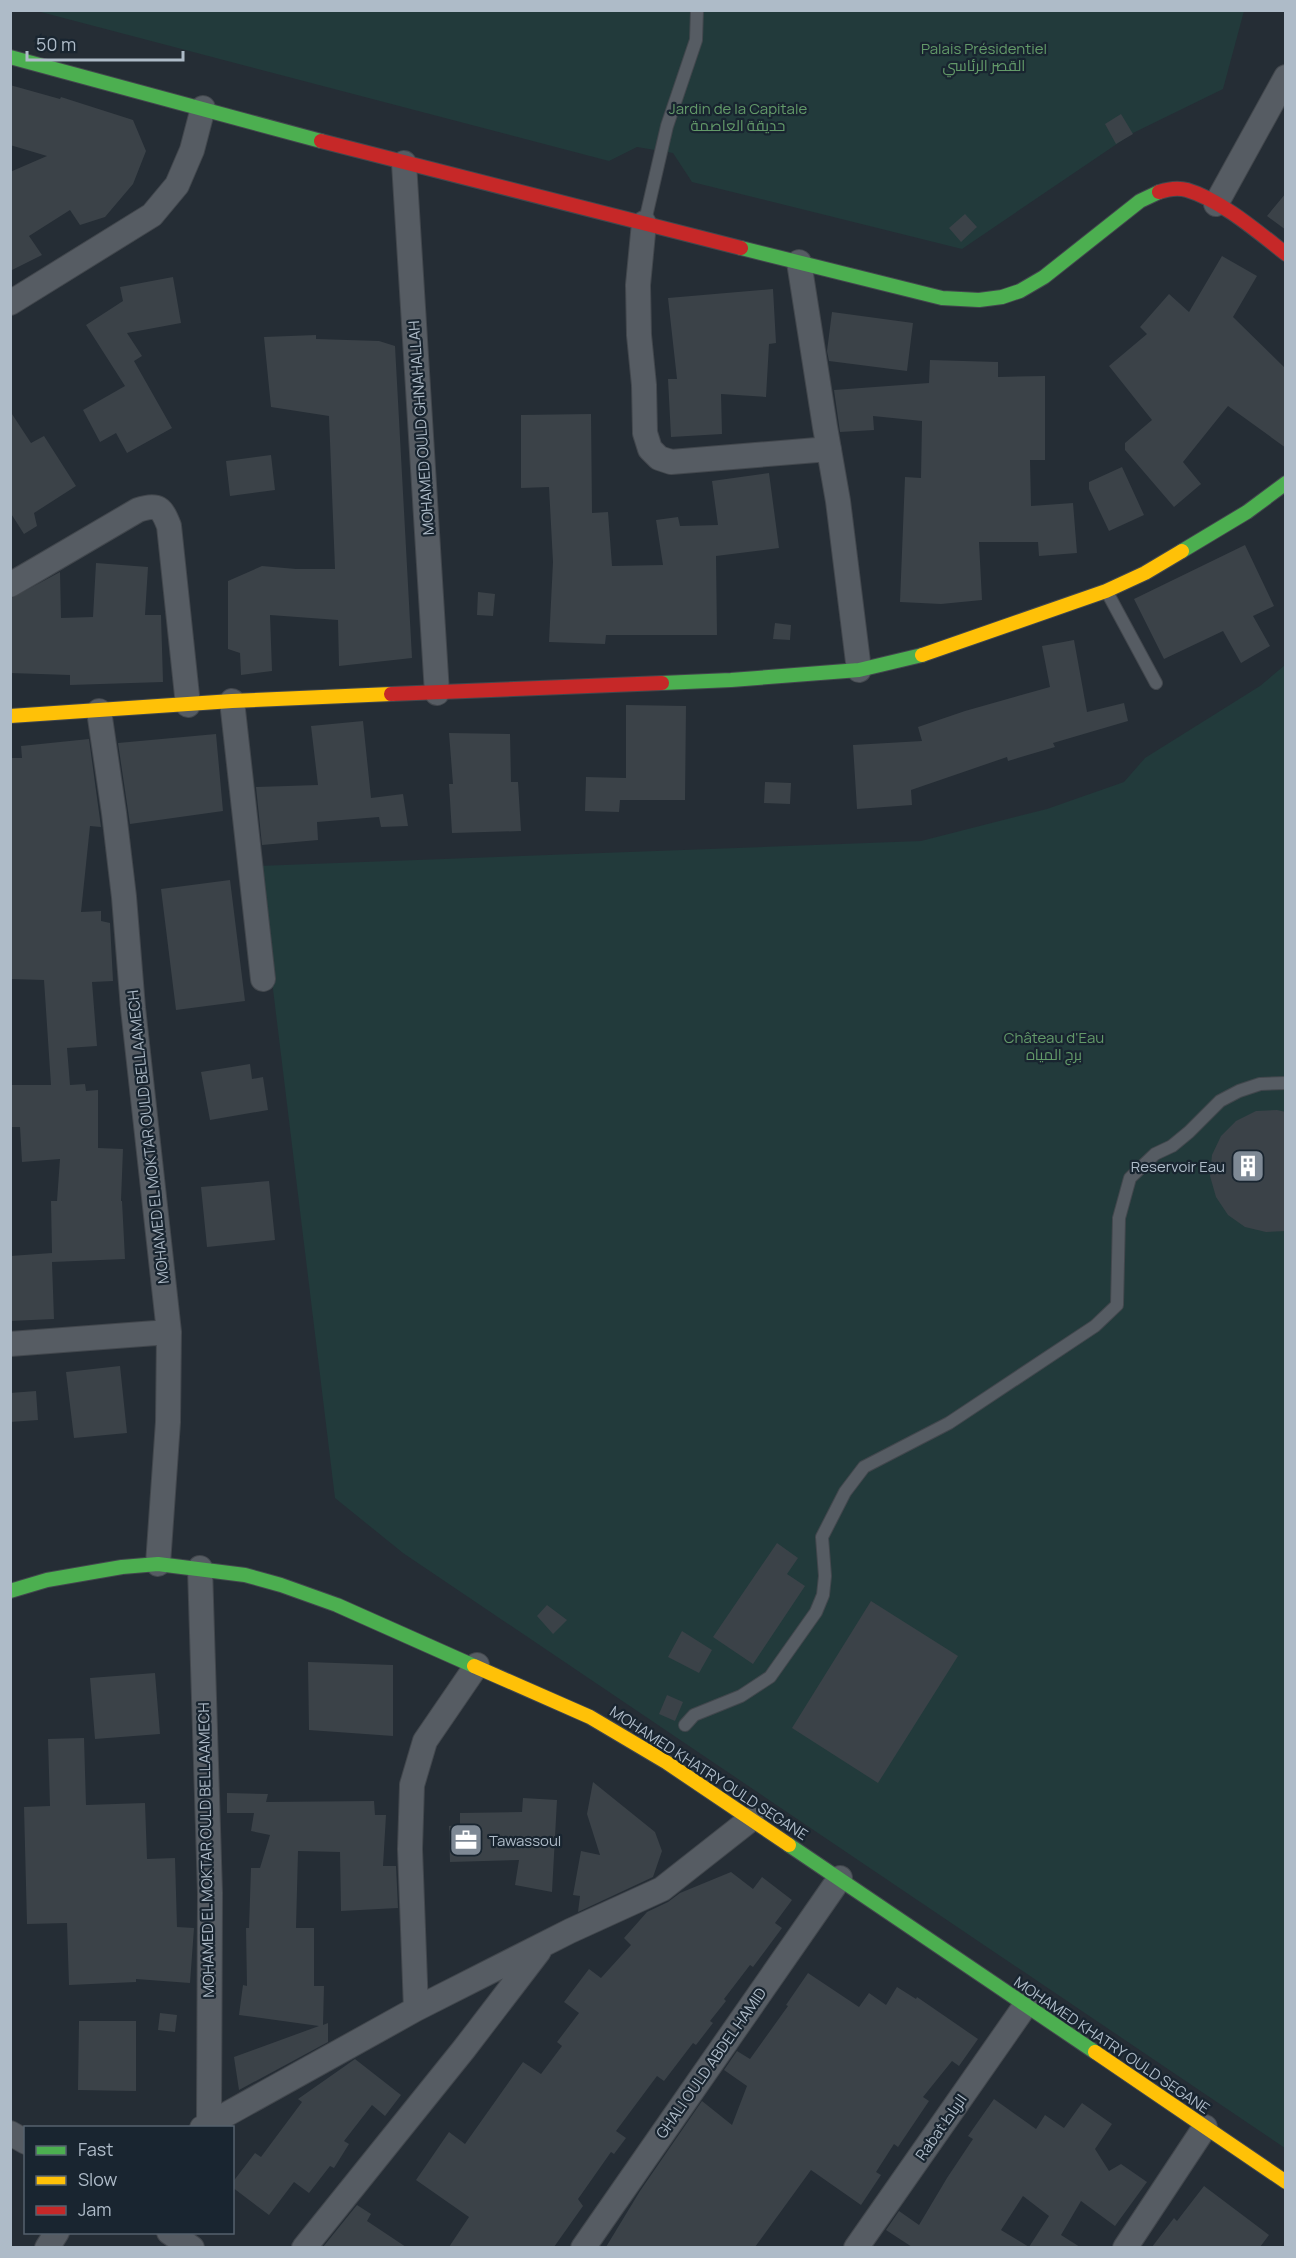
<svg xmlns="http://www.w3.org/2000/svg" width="1296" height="2258" font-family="Manrope,Cairo,sans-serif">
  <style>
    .green { fill: #223a3b }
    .building { fill: #3b4248 }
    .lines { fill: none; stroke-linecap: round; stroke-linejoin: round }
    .lane-casing { stroke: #42474d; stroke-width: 14 }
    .street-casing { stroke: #42474d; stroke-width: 26 }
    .fast-casing { stroke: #42474d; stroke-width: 16 }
    .slow-casing { stroke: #42474d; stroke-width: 16 }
    .jam-casing { stroke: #42474d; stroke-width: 16 }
    .lane { stroke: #565c63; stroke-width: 12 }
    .street { stroke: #565c63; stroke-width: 24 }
    .fast { stroke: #4caf50; stroke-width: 14 }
    .slow { stroke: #ffc107; stroke-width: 14 }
    .jam { stroke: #c62828; stroke-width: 14 }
    .labels { text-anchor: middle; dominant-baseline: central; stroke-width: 4.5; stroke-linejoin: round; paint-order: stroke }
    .park-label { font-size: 15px; fill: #639a69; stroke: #192530 }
    .street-label { font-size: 15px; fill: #aebbc8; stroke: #192530 }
    .poi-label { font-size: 15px; fill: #aebbc8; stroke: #192530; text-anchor: end }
  </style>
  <rect width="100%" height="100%" fill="#252d35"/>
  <!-- green -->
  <path class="green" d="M37 11H1244L1223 89 1133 133 962 249 692 182 673 153 637 147 609 161Z
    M1285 665V2148L403 1553 335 1498 258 866 921 841 1047 809 1124 782 1145 758 1260 686Z"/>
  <!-- building -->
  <path class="building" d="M10 85 60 99 61 97 133 120 146 151 133 184 105 217 80 225 70 210 29 236 42 255 10 271V172L47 156 10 145Z
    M1121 114 1133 134 1116 144 1105 124Z
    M1286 193V230L1267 216Z
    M965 214 977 227 961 242 949 228Z
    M1222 256 1257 276 1233 317 1286 369V448L1228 406 1183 462 1201 484 1174 507 1125 450V443L1152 420 1109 366 1147 334 1140 327 1169 294 1189 312Z
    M173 277 181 323 127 333 142 356 134 361 172 428 127 453 116 433 100 442 83 410 125 386 86 325 123 301 120 287Z
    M773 289 776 343 769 344 766 397 721 394 722 434 671 437 668 379H677L668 298Z
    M832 312 913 323 907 371 829 361 827 351Z
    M316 335V339L379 341 395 346 412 658 339 666 338 620 270 615 272 671 241 675 240 653 228 649V581L262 566 296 569H335L329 416 271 407 264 337Z
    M930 360 998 362V377L1045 376V460H1030L1031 506 1073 503 1077 553 1039 556 1038 542H979L982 600 941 604 900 602 905 477 921 478 922 421 873 416 874 430 840 432 834 390 929 383Z
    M10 411 31 443 44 436 76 486 34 513 37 526 24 534 10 512Z
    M591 414 592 513 608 512 612 566 663 565 656 520 678 517 680 526 718 525 712 481 769 473 779 548 716 556 717 635H606L605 644 549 642 553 562 549 487 521 488V415Z
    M271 455 275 490 230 496 226 461Z
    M1122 467 1144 515 1109 531 1089 489V482Z
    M1245 545 1274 606 1253 616 1270 646 1241 663 1223 631 1164 659 1134 599Z
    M96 563 148 567 145 615H161L163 682 70 685V675L10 673V599L60 572 61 618 93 617Z
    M478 592 495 594 493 616 477 615Z
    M775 623 791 625 790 640 773 639Z
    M1074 640 1087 712 1124 703 1128 721 1053 743 1055 747 1008 761 1007 757 911 790 912 805 857 809 853 745 922 741 918 727 965 711 1050 687 1042 646Z
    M626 705 686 706 685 800H620L619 812 585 811 586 777 626 778Z
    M363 721 371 798 403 794 408 826 381 827 379 817 317 822 318 840 262 845 256 787 318 785 311 726Z
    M449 733 510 734 511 782H518L521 831 452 833 449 784H453Z
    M216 734 223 811 130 824 118 743Z
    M89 739 101 827 90 826 81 912 101 911V921L110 923 113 981 92 982 97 1046 67 1048 70 1085 85 1084 86 1091 98 1090V1148L123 1149 121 1201H122L125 1259 52 1262 54 1319 10 1321V1256L52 1253 51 1201H57L60 1159 22 1162 20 1127H11L10 1085H51L44 980 10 979V758H22L21 746Z
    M765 782 791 783 790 804 764 803Z
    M230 880 245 1001 176 1010 161 889Z
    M250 1064 252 1079 263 1077 268 1110 210 1120 201 1072Z
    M1277 1110 1286 1112V1231L1266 1232 1245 1227 1228 1215 1216 1197 1210 1176 1212 1155 1221 1136 1236 1121 1256 1111Z
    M269 1181 275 1240 207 1247 201 1187Z
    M120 1366 127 1433 74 1438 66 1372Z
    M36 1391 38 1420 10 1422V1393Z
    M777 1543 798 1558 787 1574 805 1586 753 1664 713 1637Z
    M871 1601 958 1656 878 1783 792 1728Z
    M547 1605 567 1620 553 1634 537 1616Z
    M682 1631 712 1650 699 1673 668 1657Z
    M308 1662 393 1665V1736L309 1730Z
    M155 1673 160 1734 95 1739 90 1678Z
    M667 1695 683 1702 675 1721 659 1714Z
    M84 1738 86 1805 145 1803 147 1859 175 1858 177 1927 194 1928 190 1983 136 1979V1982L69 1985 67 1923 27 1924 24 1807 50 1806 48 1739Z
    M593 1782 655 1832 662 1851 653 1877 578 1912 580 1896 573 1895 581 1851 600 1855 587 1814Z
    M227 1793 268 1794 266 1802 374 1801 375 1815H386L383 1866H396L398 1908 341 1911 340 1852 298 1851 296 1928H314V1986H324L323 2025 328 2023V2042L239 2090 234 2057 319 2026 239 2015 243 1985 247 1986 246 1928H249L251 1868H260L270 1835 251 1831 254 1813H227Z
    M523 1798 557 1800 552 1892 515 1885 519 1860 450 1862 449 1826 460 1825V1813L522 1812Z
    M731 1872 753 1889 762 1877 792 1900 775 1923 782 1928 753 1967 750 1965 724 1999 726 2001 710 2021 713 2023 696 2045 693 2043 664 2081 657 2076 616 2131 626 2138 614 2154 611 2152 578 2199 583 2206 554 2247H449L469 2217 416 2180 449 2132 465 2144 523 2062 541 2074 562 2046 557 2042 579 2013 564 2002 589 1969 601 1978 631 1945 624 1938 647 1912 668 1902 680 1893Z
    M808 1973 859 2007 869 1993 886 2005 897 1987 916 1999 917 1997 978 2039 959 2066 952 2061 923 2097 929 2101 898 2147 894 2144 876 2172 881 2175 861 2205 811 2170 755 2247H606L640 2191 702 2101 732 2125 747 2086 724 2070 737 2051 750 2059 788 2006 786 2005Z
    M160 2013 177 2015 175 2032 158 2030Z
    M79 2021H136V2091L78 2090Z
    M355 2059 401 2095 385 2116 372 2105 344 2141 349 2144 334 2168 330 2166 309 2193 294 2182 269 2215 232 2187V2183L255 2153 261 2157 302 2102 298 2099Z
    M994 2099 1036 2129 1045 2115 1064 2128 1082 2103 1112 2124 1095 2149 1109 2171 1121 2164 1147 2182 1115 2226 1081 2201 1061 2235 1080 2247H1029L1049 2216 1023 2196 1001 2230 1029 2247H912L886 2230 899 2211 919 2225 947 2178 973 2139 968 2136Z
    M1204 2186 1269 2235 1260 2247H1152L1174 2218 1177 2221Z
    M357 2205 371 2214 367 2221 406 2247H323Z"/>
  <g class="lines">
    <defs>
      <path id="lane" d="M645 221 667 126 696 40 697 10
        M1107 592 1156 683
        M685 1725 694 1715 741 1696 770 1677 816 1612 823 1595 825 1576 822 1537 845 1492 864 1467 949 1423 1095 1326 1117 1305 1119 1218 1130 1178 1155 1154 1172 1146 1189 1132 1220 1101 1239 1091 1260 1084 1286 1083"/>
      <path id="street" d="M404 163 437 693
        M1216 204 1286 77
        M644 223 638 285 639 335 644 385 645 433 650 449 659 458 671 462 829 449
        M799 262 825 427 838 501 859 670
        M10 303 152 215 177 185 192 150 203 108
        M10 585 138 510C158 503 162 508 169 526L188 705
        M232 701 263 979
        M99 711 114 813 124 897 133 1008 169 1332 168 1422 158 1564
        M10 1344 169 1332
        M200 1568 210 1893 209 2123
        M416 2009 410 1849 412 1785 425 1741 477 1665
        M202 2128 416 2009 570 1931 662 1889 751 1819
        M10 2133 26 2142
        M169 2232 192 2248
        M47 2248 57 2232
        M304 2248 464 2049 539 1951
        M583 2248 840 1878
        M856 2248 1025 2006
        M1125 2248 1205 2127"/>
      <path id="fast" d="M10 57 321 141
        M741 248 942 298 979 300 1002 297 1020 291 1044 277 1140 201 1159 192
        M1182 551 1247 512 1286 483
        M662 683 731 680 859 670 922 655
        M10 1591 47 1580 122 1567 158 1564 245 1575 281 1585 337 1605 474 1666
        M789 1845 1095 2052"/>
      <path id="slow" d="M922 655 1106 591 1145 573 1182 551
        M10 716 232 701 391 694
        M474 1666 590 1717 666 1762 789 1845
        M1095 2052 1286 2182"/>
      <path id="jam" d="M321 141 741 248
        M1159 192C1168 189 1177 187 1187 190 1221 200 1258 232 1286 254
        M391 694 662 683"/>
    </defs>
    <!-- lane casing -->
    <use href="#lane" class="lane-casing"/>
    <!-- street casing -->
    <use href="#street" class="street-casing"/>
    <!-- fast casing -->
    <use href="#fast" class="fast-casing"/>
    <!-- slow casing -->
    <use href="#slow" class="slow-casing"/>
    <!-- jam casing -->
    <use href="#jam" class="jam-casing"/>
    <!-- lane -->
    <use href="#lane" class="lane"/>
    <!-- street -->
    <use href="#street" class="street"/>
    <!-- fast -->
    <use href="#fast" class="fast"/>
    <!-- slow -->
    <use href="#slow" class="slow"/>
    <!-- jam -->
    <use href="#jam" class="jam"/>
  </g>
  <!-- icons -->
  <defs>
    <symbol id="building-square" viewBox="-11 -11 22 22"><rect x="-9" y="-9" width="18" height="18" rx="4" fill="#7e8995" stroke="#192530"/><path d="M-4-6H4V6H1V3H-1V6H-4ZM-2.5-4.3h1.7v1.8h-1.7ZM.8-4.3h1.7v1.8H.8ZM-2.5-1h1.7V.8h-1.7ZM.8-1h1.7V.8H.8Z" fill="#fff"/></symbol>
    <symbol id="office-square" viewBox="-11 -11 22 22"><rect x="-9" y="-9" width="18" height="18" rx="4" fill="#7e8995" stroke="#192530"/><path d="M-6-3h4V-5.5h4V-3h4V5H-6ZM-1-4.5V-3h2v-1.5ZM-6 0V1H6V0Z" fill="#fff"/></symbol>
  </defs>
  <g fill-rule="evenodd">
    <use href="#building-square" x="1229" y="1147" width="38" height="38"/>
    <use href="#office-square" x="447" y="1821" width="38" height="38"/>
  </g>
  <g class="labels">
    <!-- park labels -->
    <g class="park-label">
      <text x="984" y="48">Palais Présidentiel<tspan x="984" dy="17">القصر الرئاسي</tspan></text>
      <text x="738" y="108">Jardin de la Capitale<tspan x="738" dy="17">حديقة العاصمة</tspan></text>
      <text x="1054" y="1037">Château d'Eau<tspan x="1054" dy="17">برج المياه</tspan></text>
    </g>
    <!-- street labels -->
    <g class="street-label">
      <text transform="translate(421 428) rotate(-94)">MOHAMED OULD GHNAHALLAH</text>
      <text transform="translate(148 1137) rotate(-96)">MOHAMED EL MOKTAR OULD BELLAAMECH</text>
      <text transform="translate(709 1773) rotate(33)">MOHAMED KHATRY OULD SEGANE</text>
      <text transform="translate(206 1850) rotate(-91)">MOHAMED EL MOKTAR OULD BELLAAMECH</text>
      <text transform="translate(1112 2045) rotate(34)">MOHAMED KHATRY OULD SEGANE</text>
      <text transform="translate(711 2063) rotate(-55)">GHALI OULD ABDEL HAMID</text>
      <text transform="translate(941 2127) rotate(-55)">Rabat الرباط</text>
    </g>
    <!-- poi labels -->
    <g class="poi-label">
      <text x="1225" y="1166">Reservoir Eau</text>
      <text x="489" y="1840" text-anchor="start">Tawassoul</text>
    </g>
  </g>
  <!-- border -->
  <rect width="1296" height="2258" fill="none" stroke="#aebbc8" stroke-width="24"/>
  <!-- legend -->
  <rect x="24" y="2126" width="210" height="108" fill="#192530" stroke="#55616d" stroke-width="1.5"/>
  <rect x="36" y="2146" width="30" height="9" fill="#4caf50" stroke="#55616d" stroke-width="1.5"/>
  <text x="78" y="2156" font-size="18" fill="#aebbc8">Fast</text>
  <rect x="36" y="2176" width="30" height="9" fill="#ffc107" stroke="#55616d" stroke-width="1.5"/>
  <text x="78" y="2186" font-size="18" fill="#aebbc8">Slow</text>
  <rect x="36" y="2206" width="30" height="9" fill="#c62828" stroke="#55616d" stroke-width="1.5"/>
  <text x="78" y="2216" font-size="18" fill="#aebbc8">Jam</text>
  <!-- scale -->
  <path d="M27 51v9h156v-9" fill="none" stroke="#aebbc8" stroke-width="3"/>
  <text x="36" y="51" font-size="18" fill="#aebbc8" stroke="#192530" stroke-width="4.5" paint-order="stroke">50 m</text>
</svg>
